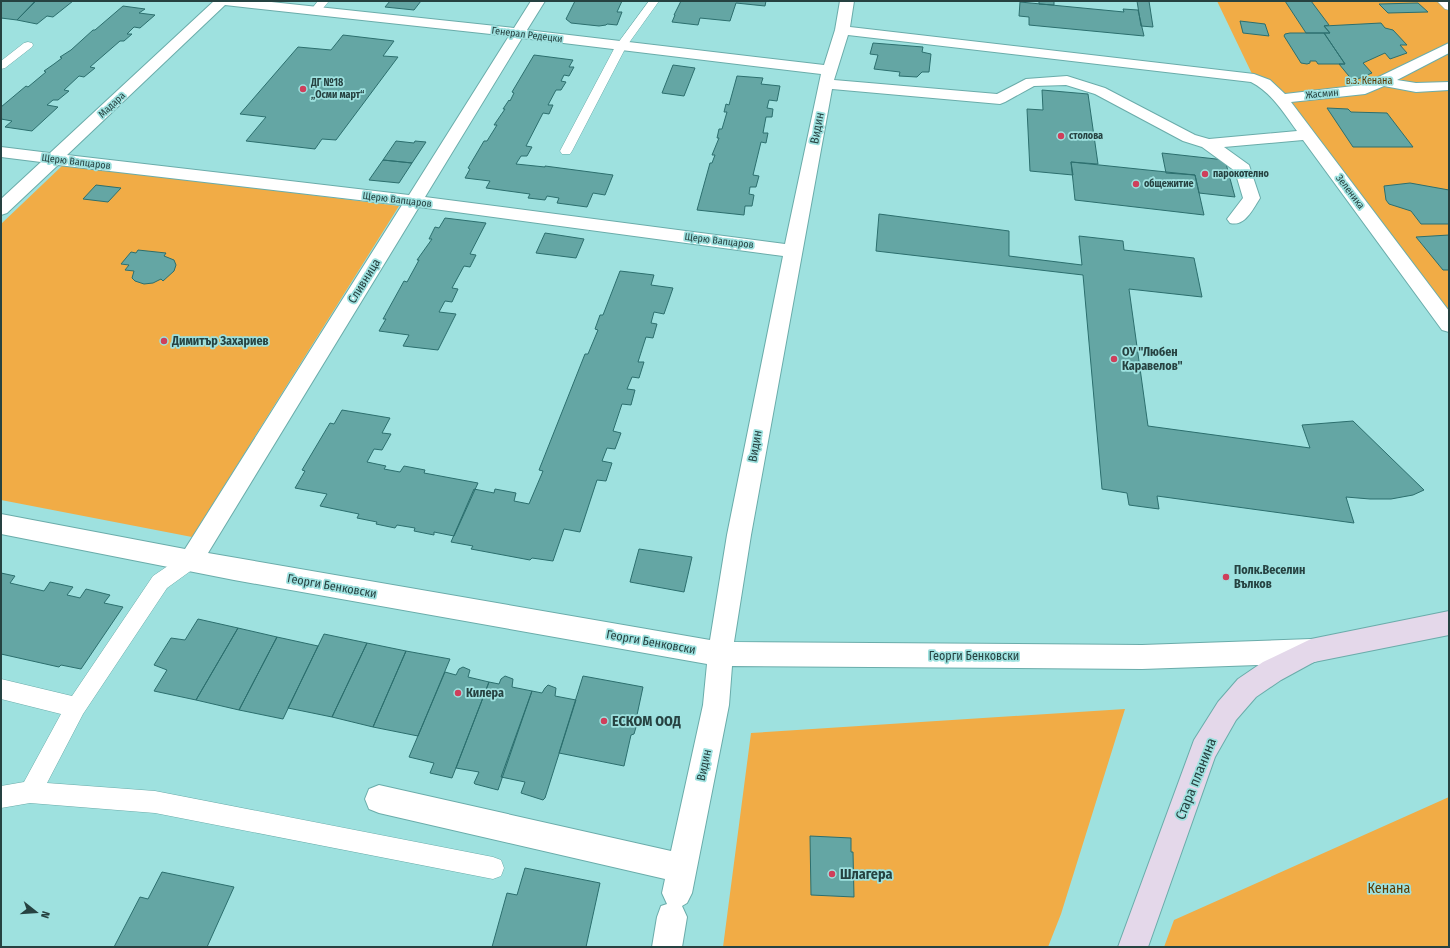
<svg xmlns="http://www.w3.org/2000/svg" width="1450" height="948" font-family="'Fira Sans Condensed',sans-serif">
  <style>
    .green { fill: #f1ac46 }
    .building { fill: #64a6a4; stroke: #2c6f6e }
    .lines { fill: none; stroke-linecap: round; stroke-linejoin: round }
    .service-casing { stroke: #6aacaa; stroke-width: 1 }
    .minor-casing { stroke: #6aacaa; stroke-width: 2 }
    .secondary-casing { stroke: #6aacaa; stroke-width: 2 }
    .service { fill: #fff; fill-rule: evenodd }
    .minor { fill: #fff; fill-rule: evenodd }
    .secondary { fill: #e4d8ea; fill-rule: evenodd }
    .poi-dot { fill: #cf3f5b; stroke: #9ee1df; stroke-width: 1.5 }
    .labels { text-anchor: middle; dominant-baseline: central; stroke-width: 3.5; stroke-linejoin: round; paint-order: stroke }
    .far-street-label { font-size: 10px; fill: #264241; stroke: #9ee1df }
    .far-park-label { font-size: 10px; fill: #5c3b02; stroke: #9ee1df }
    .far-poi-label { font-size: 10px; font-weight: bold; fill: #264241; stroke: #9ee1df; text-anchor: start }
    .street-label { font-size: 12px; fill: #264241; stroke: #9ee1df }
    .poi-label { font-size: 12px; font-weight: bold; fill: #264241; stroke: #9ee1df; text-anchor: start }
    .near-poi-label { font-size: 14px; font-weight: bold; fill: #264241; stroke: #9ee1df; text-anchor: start }
    .near-street-label { font-size: 14px; fill: #264241; stroke: #9ee1df }
    .near-park-label { font-size: 14px; fill: #5c3b02; stroke: #9ee1df }
  </style>
  <rect width="100%" height="100%" fill="#9ee1df"/>
  <!-- green -->
  <path class="green" d="M1217 1H1449V325L1281 99 1254 78Z
    M64 164 399 206 192 537 1 500V224Z
    M1125 709 1061 914 1048 947H723L751 733Z
    M1449 797V947H1164L1174 920Z"/>
  <!-- building -->
  <path class="building" d="M1 1H35L17 20 1 18Z
    M36 1H73L53 17 47 16 37 24 17 20Z
    M390 1H421L414 10 385 7Z
    M575 1H622L617 12H622L617 25 607 24 606 25 599 26 571 23 566 19Z
    M681 1H766L765 6 736 3 730 21 700 18 698 25 672 22 675 15H674Z
    M1039 1H1054V5L1039 4Z
    M1137 1H1149L1153 27 1141 26Z
    M1285 1H1311L1329 25 1324 26 1330 33H1306Z
    M1020 2 1124 12 1123 9 1138 10 1144 36 1029 25V17L1019 16Z
    M1418 3 1428 12 1388 13 1379 4Z
    M123 6 145 9 139 13 155 15 140 28 134 27 127 34H132L124 41H120L90 67 95 68 84 77 79 76 64 90 69 91 58 100H53L47 105 58 107 32 131 5 127 12 121 1 119V107L26 86 28 87 46 72 44 71 54 64 62 58 60 57 71 50 93 30H95Z
    M1240 21 1265 24 1269 36 1243 33Z
    M1381 23 1385 28 1393 30 1407 45H1400L1407 53 1390 59 1385 53 1363 63 1372 73 1353 81 1339 64H1345L1324 33H1330L1324 26Z
    M1290 33H1324L1345 64H1318L1316 61H1310V63L1307 64 1301 63 1284 36 1285 34Z
    M343 35 394 41 383 56 398 57 336 140 322 139 315 149 246 141 266 117 240 114 298 47 331 50Z
    M873 43 923 47 922 52 931 54 929 72H922L917 77 899 76 900 72 874 69 878 55 870 54Z
    M534 55 573 60 569 67H574L569 76 564 75 561 81 566 82 561 90H556L548 105H553L549 114 543 113 526 146 532 147 527 156H521L516 164 545 167V166L613 175 605 195 593 193 587 207 557 203 559 198 547 196 545 200 528 198 530 194 486 188 490 181 465 178 470 169 468 168 484 141H487L497 125H494L505 109H503L509 100 510 101 514 93 512 92Z
    M673 65 695 68 684 96 662 93Z
    M737 76 763 78 761 84 780 86 777 101 769 100 767 108 773 109 772 117H766L763 133H768L766 143 761 142 753 175 759 176 756 187H750L749 194 754 195 752 206H745L744 215 697 210 710 163H712L715 155H712L719 138H717L719 129H722L727 112H724L726 104 729 105Z
    M1042 90 1088 94 1098 164 1071 162 1073 175 1030 171 1027 109 1043 110Z
    M1327 108 1348 109 1351 112 1387 113 1413 147H1353Z
    M396 141 414 143 415 141 426 142 412 163 383 160Z
    M1162 153 1225 160 1235 197 1199 193 1195 175 1166 173Z
    M383 160 412 163 399 183 369 180Z
    M1071 162 1195 175 1204 215 1075 200Z
    M1410 183 1449 190V224H1421L1411 211 1389 204 1386 200 1384 186Z
    M96 185 121 188 108 202 83 199Z
    M879 214 1009 231V256L1082 265 1079 236 1123 241 1124 250 1194 258 1202 297 1129 289 1148 426 1310 448 1302 425 1353 421 1424 490 1413 495 1391 499H1370L1346 497 1354 523 1157 496 1159 509 1129 505 1127 493 1102 489 1083 275 876 251Z
    M445 218 486 223 470 254 476 255 470 267 464 266 452 288 458 289 452 302 445 301 439 312 456 314 438 350 403 346 409 335 379 331 386 319H383L404 281 407 282 419 260H417L432 239H429L435 227 439 228Z
    M545 233 584 239 576 258 536 253Z
    M1449 235V270H1443L1416 237Z
    M138 250 166 253 164 256 174 260 176 265 174 271 163 281 161 279 153 283 144 284 135 281 132 278 134 271 125 270 129 265 121 264 131 252 136 253Z
    M620 271 654 275 651 285 673 288 664 314 654 312 651 323 657 324 653 338 646 337 638 362H644L639 378 632 377 627 389 635 390 631 405 622 404 613 431 621 433 615 449 607 448 602 461 612 463 606 481 597 480 580 532 564 529 553 561 532 558 530 560 471 549 473 546 451 542 474 489 494 493 495 489 516 493 514 501 529 504 543 471 539 470 585 354H588L598 330 595 329 600 315H603Z
    M342 410 390 418 382 433 391 434 382 450 374 449 367 462 386 466 384 469 400 472 404 466 425 470 424 473 478 483 454 536 434 532V535L414 531 415 528 397 525 395 528 376 524 377 522 357 518 359 514 320 506 327 494 295 488 305 471 302 470 330 423 334 424Z
    M639 549 692 557 684 592 630 582Z
    M1 573 15 576 10 583 44 591 50 582 73 587 67 595 76 597 80 598 86 589 110 595 104 603 123 607 81 669 61 665 59 667 1 654Z
    M198 619 238 628 196 700 154 691 167 670 154 665 171 638 185 640Z
    M238 628 277 637 239 710 196 700Z
    M324 634 367 643 332 717 288 708Z
    M277 637 318 646 283 719 239 710Z
    M367 643 406 651 373 727 332 717Z
    M406 651 450 659 418 736 373 727Z
    M463 667 470 670 468 677 489 682 452 778 430 773 434 763 409 757 445 672 456 675 459 669Z
    M505 676 513 679 512 687 532 691 498 790 475 784 474 783 479 772 456 768 489 682 499 684 501 679Z
    M583 676 643 687 637 715 639 717 634 734 631 735 624 766 559 753Z
    M548 685 556 688 555 696 576 700 545 798 543 800 521 793 525 782 501 777 532 691 542 693 545 688Z
    M810 836 851 838V852H853L854 897 811 895Z
    M525 868 600 883 586 947H492L507 893 517 895Z
    M162 872 234 887 207 947H114L140 897 148 899Z"/>
  <g class="lines">
    <defs>
      <path id="service" d="M318 1H329L319 13H311L310 11Z
        M649 1H659L626 47 572 151 570 154H562L560 151 615 47Z
        M1437 1H1448L1449 10 1445 9Z
        M28 42 32 43 33 45 32 47 5 68 1 69V61L24 43Z
        M190 553 196 555 199 561 196 567 167 588 83 714 47 783 155 791 493 857 501 860 504 868 501 876 493 879 155 813 30 803 1 808V786L24 782 61 714 1 699V679L72 696 153 576 184 555Z"/>
      <path id="minor" d="M214 1H262L514 28 531 1H545L527 30 824 65 835 30 840 1H854L850 27 1254 74 1270 80 1285 94 1362 85 1449 43V53L1397 80 1416 83 1449 82V90L1416 92 1384 86 1365 94 1291 102 1449 311V332L1442 330 1303 140 1224 147 1249 165 1260 198C1253 209 1245 227 1230 223L1227 219 1243 198 1235 171 1202 147 1183 141 1095 94 1066 85 1034 86 1005 102 1000 104 832 89 751 535 734 642 1142 645 1311 639 1320 642 1324 651 1320 660 1311 663 1142 669 732 666 729 705 692 893 687 903 682 906 687 917 682 947H652L657 917 661 906 667 904 662 893 665 879 379 813 369 809 365 799 369 789 379 785 671 851 703 705 707 664 234 580 1 534V514L185 549 402 205 58 165 7 213 1 215V199L41 162 1 157V147L50 153ZM225 5 509 36 409 195 67 155ZM848 35 1251 82C1271 92 1284 113 1297 131L1209 139 1195 135 1105 88 1067 76 1026 79 997 94 834 80ZM522 38 821 74 785 244 425 197ZM419 207 783 256 727 535 710 640 208 553Z"/>
      <path id="secondary" d="M1449 611V635L1314 662 1281 680 1256 697 1236 720 1215 757 1148 947H1118L1194 740 1218 702 1238 679 1263 662 1311 639Z"/>
    </defs>
    <!-- service casing -->
    <use href="#service" class="service-casing"/>
    <!-- minor casing -->
    <use href="#minor" class="minor-casing"/>
    <!-- secondary casing -->
    <use href="#secondary" class="secondary-casing"/>
    <!-- service -->
    <use href="#service" class="service"/>
    <!-- minor -->
    <use href="#minor" class="minor"/>
    <!-- secondary -->
    <use href="#secondary" class="secondary"/>
  </g>
  <!-- markers -->
  <g class="poi-dot">
    <circle cx="303" cy="89" r="4"/>
    <circle cx="1061" cy="136" r="4"/>
    <circle cx="1205" cy="174" r="4"/>
    <circle cx="1136" cy="184" r="4"/>
    <circle cx="164" cy="341" r="4"/>
    <circle cx="1114" cy="359" r="4"/>
    <circle cx="1226" cy="577" r="4"/>
    <circle cx="458" cy="693" r="4"/>
    <circle cx="604" cy="721" r="4"/>
    <circle cx="832" cy="874" r="4"/>
  </g>
  <g class="labels">
    <!-- far-street labels -->
    <g class="far-street-label">
      <text transform="translate(527 35) rotate(7)">Генерал Редецки</text>
      <text transform="translate(1322 94) rotate(-5)">Жасмин</text>
      <text transform="translate(112 105) rotate(-43)">Мадара</text>
      <text transform="translate(76 162) rotate(7)">Щерю Вапцаров</text>
      <text transform="translate(1350 192) rotate(53)">Зеленика</text>
      <text transform="translate(397 200) rotate(7)">Щерю Вапцаров</text>
      <text transform="translate(719 241) rotate(7)">Щерю Вапцаров</text>
    </g>
    <!-- far-park labels -->
    <g class="far-park-label">
      <text x="1369" y="81">в.з. Кенана</text>
    </g>
    <!-- far-poi labels -->
    <g class="far-poi-label">
      <text x="311" y="83">ДГ №18<tspan x="311" dy="12">„Осми март“</tspan></text>
      <text x="1069" y="136">столова</text>
      <text x="1213" y="174">парокотелно</text>
      <text x="1144" y="184">общежитие</text>
    </g>
    <!-- street labels -->
    <g class="street-label">
      <text transform="translate(817 128) rotate(-79)">Видин</text>
      <text transform="translate(364 281) rotate(-58)">Сливница</text>
      <text transform="translate(755 446) rotate(-80)">Видин</text>
      <text transform="translate(332 586) rotate(10)">Георги Бенковски</text>
      <text transform="translate(651 642) rotate(10)">Георги Бенковски</text>
      <text x="974" y="656">Георги Бенковски</text>
      <text transform="translate(704 765) rotate(-78)">Видин</text>
    </g>
    <!-- poi labels -->
    <g class="poi-label">
      <text x="172" y="341">Димитър Захариев</text>
      <text x="1122" y="352">ОУ "Любен<tspan x="1122" dy="14">Каравелов"</tspan></text>
      <text x="1234" y="570">Полк.Веселин<tspan x="1234" dy="14">Вълков</tspan></text>
      <text x="466" y="693">Килера</text>
    </g>
    <!-- near-poi labels -->
    <g class="near-poi-label">
      <text x="612" y="721">ЕСКОМ ООД</text>
      <text x="840" y="874">Шлагера</text>
    </g>
    <!-- near-street labels -->
    <g class="near-street-label">
      <text transform="translate(1196 779) rotate(-68)">Стара планина</text>
    </g>
    <!-- near-park labels -->
    <g class="near-park-label">
      <text x="1389" y="888">Кенана</text>
    </g>
  </g>
  <!-- border -->
  <rect width="1450" height="948" fill="none" stroke="#264241" stroke-width="4"/>
  <!-- north arrow -->
  <g transform="translate(36 912) rotate(107)" stroke="#9ee1df" stroke-width="3" paint-order="stroke">
  <path d="M0-3L7 15L0 10L-7 15Z" fill="#264241"/>
  <text y="-6" font-size="11" font-weight="bold" text-anchor="middle" fill="#264241">N</text>
  </g>
</svg>
